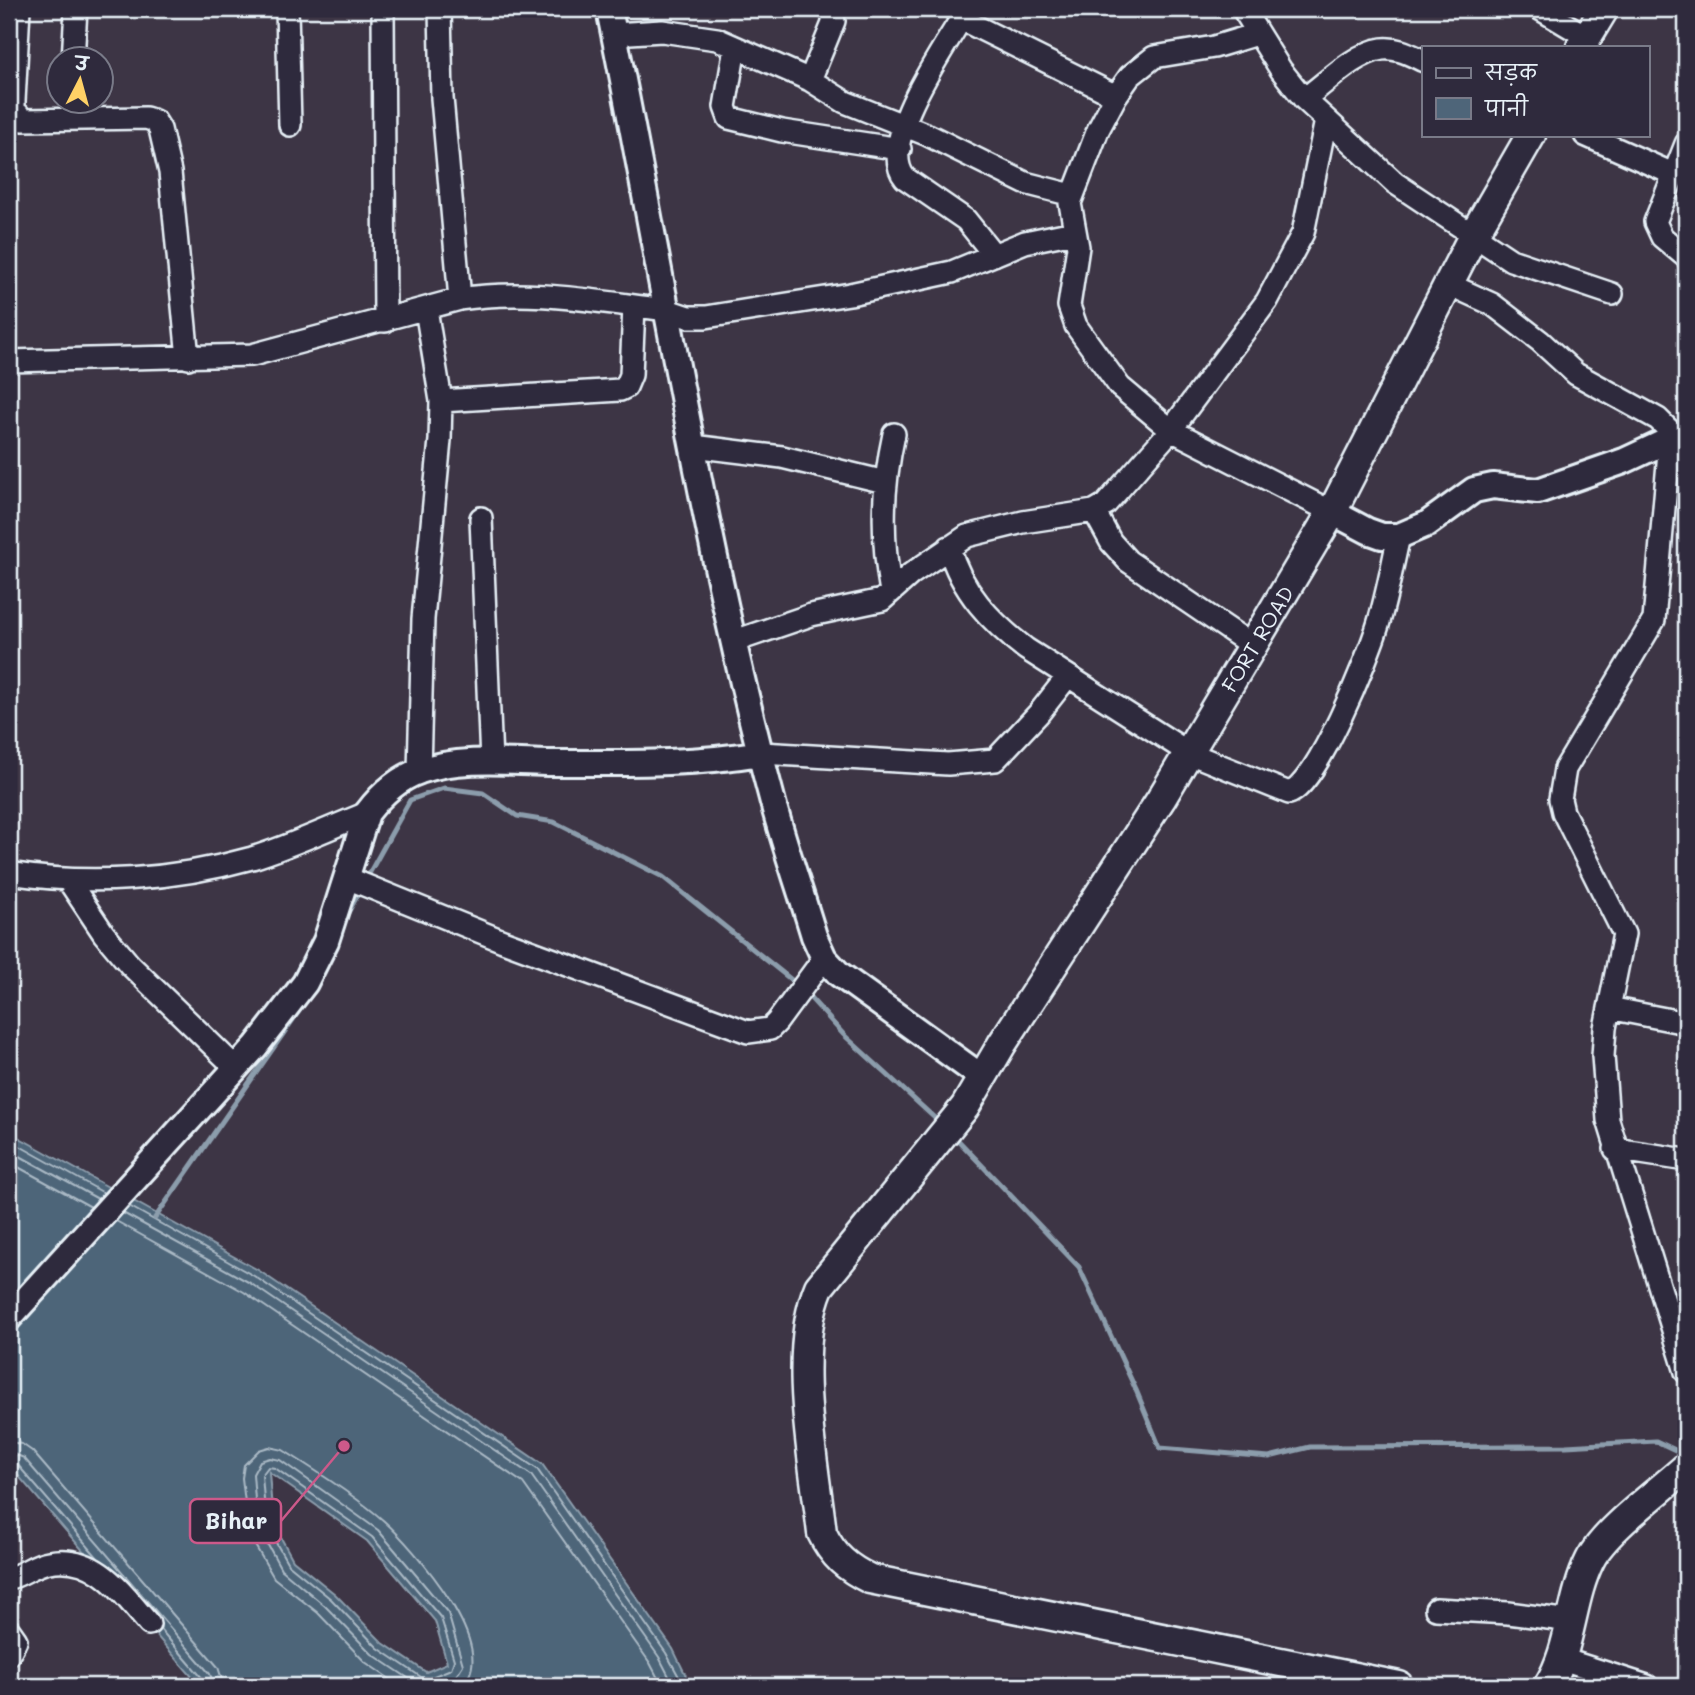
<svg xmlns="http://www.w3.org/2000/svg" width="1695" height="1695" font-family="Mali,'Playpen Sans Deva',sans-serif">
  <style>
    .water { fill: #4e6579; stroke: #8c9dac; stroke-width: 2; fill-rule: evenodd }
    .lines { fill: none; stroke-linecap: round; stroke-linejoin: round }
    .shore { stroke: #aab9c5; stroke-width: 2 }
    .stream { stroke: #8c9dac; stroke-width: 5 }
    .minor-casing { stroke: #e8f1f8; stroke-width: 26 }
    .tertiary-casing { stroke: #e8f1f8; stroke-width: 30 }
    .secondary-casing { stroke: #e8f1f8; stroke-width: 33 }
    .minor { stroke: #2f2a3d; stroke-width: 21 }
    .tertiary { stroke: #2f2a3d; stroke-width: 24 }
    .secondary { stroke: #2f2a3d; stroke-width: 28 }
    .labels { text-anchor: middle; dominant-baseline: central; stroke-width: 5; stroke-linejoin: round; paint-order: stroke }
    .street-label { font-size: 21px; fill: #e8f1f8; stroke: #2f2a3d }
    .leader { fill: none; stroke: #cd598a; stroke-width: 2.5 }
    .callout-dot { fill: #cd598a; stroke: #2f2a3d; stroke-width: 2.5 }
    .callout { fill: #2f2a3d; stroke: #cd598a; stroke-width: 2.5 }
    .callout-label { font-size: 23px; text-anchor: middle; font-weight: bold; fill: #e8f1f8 }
  </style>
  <rect width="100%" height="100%" fill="#3d3545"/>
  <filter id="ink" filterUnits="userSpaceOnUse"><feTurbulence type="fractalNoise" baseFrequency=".0143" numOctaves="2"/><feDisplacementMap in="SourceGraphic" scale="14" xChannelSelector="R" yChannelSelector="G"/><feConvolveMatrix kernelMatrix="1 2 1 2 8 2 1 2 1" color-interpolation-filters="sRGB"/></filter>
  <g filter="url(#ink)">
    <!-- water -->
    <path class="water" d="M9 1132 258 1270 542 1464 673 1649 691 1686H200L9 1465ZM269 1472 367 1541 435 1621 447 1663 426 1672 383 1643 335 1594 293 1560 273 1523Z"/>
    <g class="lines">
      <!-- shore -->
      <path class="shore" d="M9 1140 104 1193
        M9 1150 98 1199
        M9 1162 91 1207
        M129 1206 254 1276 537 1469 666 1653 684 1686
        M123 1213 250 1283 531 1475 659 1657 674 1686
        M116 1221 244 1292 523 1483 650 1663 662 1686
        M9 1442 22 1444 32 1451 218 1667 224 1686
        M9 1452 24 1458 210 1674 214 1686
        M9 1461 17 1464 98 1558
        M268 1467 275 1468 372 1537 441 1618 454 1660 451 1669 429 1678 421 1677 378 1648 331 1599 288 1564 266 1525 262 1475Z
        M160 1629 203 1679 205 1686
        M400 1686 365 1662 318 1613 274 1578 249 1535 242 1478 244 1465 259 1450 269 1447 283 1450C315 1470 356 1496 384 1521 412 1546 506 1652 460 1686
        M420 1686 372 1654 325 1606 281 1569 257 1525 253 1474 260 1461 270 1458 280 1460 378 1530 448 1613 463 1665 456 1676 432 1686"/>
      <!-- stream -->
      <path class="stream" d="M365 881 410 800 444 788 483 793 517 816 554 822 663 877 799 986
        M345 918 361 889
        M806 993 844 1035 939 1122
        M954 1136 1079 1267 1136 1390 1160 1448 1269 1457 1310 1447 1566 1446 1656 1441 1686 1455
        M155 1218 313 991"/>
      <defs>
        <path id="minor" d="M19 9 14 101V109L23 120 146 118 155 121 160 129 170 172 188 358
          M287 9 290 125
          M383 9 385 321
          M440 9 442 98 460 299
          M967 9C948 43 875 142 905 178L966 220 994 255
          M1243 9 1281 70 1304 99 1395 183 1511 260 1612 294
          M1540 9 1587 37
          M961 19 1116 96
          M614 34 662 31 717 39 810 80 845 102 928 135 1025 183 1072 195
          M1257 34 1214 47 1154 57 1130 76 1116 96 1098 130 1070 203 1078 247 1069 306 1076 326 1120 387 1171 430 1332 512
          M735 47 725 107 729 118 782 131 900 149
          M73 60 76 9
          M810 80 834 21 830 9
          M1304 99C1326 83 1355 53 1382 49 1397 47 1411 55 1424 61
          M1585 135 1673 174
          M1686 144 1655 222 1662 237 1686 257
          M1448 284 1492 304 1540 341 1576 374 1658 419 1668 429 1670 441 1654 620 1565 769 1560 799 1563 812 1624 934 1605 1028 1603 1056 1608 1120 1686 1372
          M9 361 252 355 460 299C529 288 598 302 667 310L688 317H706L850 294 952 272 1025 242 1074 232
          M441 401 620 390 626 387 631 375 634 306
          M693 446 782 457 885 482
          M1094 511 1111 542 1128 561 1253 646
          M481 518 491 762
          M949 547C961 591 991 622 1026 649L1189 753 1289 793C1316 787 1369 655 1378 625 1387 596 1392 566 1399 536
          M891 592C881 537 882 488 894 434
          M735 641 811 615 882 600 911 574 967 536 1023 522 1094 511 1106 504 1171 430 1267 301 1303 233 1326 120
          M761 753 948 764 995 760 1039 713 1068 676
          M419 771 423 619 440 440 441 401 426 309
          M9 873C89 886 174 880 252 858 291 846 329 828 367 813
          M347 878 503 941 748 1032 770 1029 777 1022 824 958
          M68 880 104 934 130 965 236 1068
          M1609 1008 1686 1023
          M1615 1149 1686 1160
          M9 1578C23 1575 34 1564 49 1562 96 1553 122 1593 149 1624
          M1436 1609 1508 1613 1571 1621
          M9 1630 16 1640 9 1654
          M1562 1659 1647 1686"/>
        <path id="tertiary" d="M609 9C662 270 702 536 771 795 783 842 800 889 814 936L824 958 839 974 983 1078
          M1332 512 1368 531 1382 536H1399L1427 524 1474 490 1493 486 1538 491 1624 461 1686 432
          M9 1318 256 1046 305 983 326 941 367 813C380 796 399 778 420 771 459 757 508 762 548 763 620 763 690 765 761 753"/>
        <g id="secondary">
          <path d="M1581 47 1604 9"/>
          <path id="s1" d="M1399 1686 870 1579C847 1568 833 1556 822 1533 814 1462 791 1353 819 1287L965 1107 1002 1044 1161 799 1332 512 1474 234 1531 135"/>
          <path d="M1548 1686C1572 1648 1570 1600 1590 1560 1605 1530 1660 1491 1686 1467"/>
        </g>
      </defs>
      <!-- minor casing -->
      <use href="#minor" class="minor-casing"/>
      <!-- tertiary casing -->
      <use href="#tertiary" class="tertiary-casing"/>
      <!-- secondary casing -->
      <use href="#secondary" class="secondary-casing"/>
      <!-- minor -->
      <use href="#minor" class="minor"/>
      <!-- tertiary -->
      <use href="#tertiary" class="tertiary"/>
      <!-- secondary -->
      <use href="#secondary" class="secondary"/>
    </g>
  </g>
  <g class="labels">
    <!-- street labels -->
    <g class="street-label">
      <text stroke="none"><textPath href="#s1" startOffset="1640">FORT ROAD</textPath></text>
    </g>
  </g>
  <!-- callouts -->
  <path class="leader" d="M344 1446L281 1521"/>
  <circle class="callout-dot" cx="344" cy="1446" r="7"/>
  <rect class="callout" x="190" y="1499" width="91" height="44" rx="7"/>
  <g class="callout-label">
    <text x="236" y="1529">Bihar</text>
  </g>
  <!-- margin -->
  <rect width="1695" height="1695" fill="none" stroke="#2f2a3d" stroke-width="35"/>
  <rect x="18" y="18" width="1660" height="1660" fill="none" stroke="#e8f1f8" stroke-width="2.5" filter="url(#ink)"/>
  <!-- legend -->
  <rect x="1422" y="46" width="228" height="91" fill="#2f2a3d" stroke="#797a88" stroke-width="2"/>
  <rect x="1436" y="68" width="35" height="10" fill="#2f2a3d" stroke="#797a88" stroke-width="2"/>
  <text x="1485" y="80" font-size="21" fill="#e8f1f8">सड़क</text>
  <rect x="1436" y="98" width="35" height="21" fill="#4e6579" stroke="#797a88" stroke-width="2"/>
  <text x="1485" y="116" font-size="21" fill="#e8f1f8">पानी</text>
  <!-- north arrow -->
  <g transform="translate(80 80) rotate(6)"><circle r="33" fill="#2f2a3d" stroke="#797a88" stroke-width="2"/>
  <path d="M0-5L12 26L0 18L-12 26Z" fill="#ffd166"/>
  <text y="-10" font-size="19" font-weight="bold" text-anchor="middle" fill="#e8f1f8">उ</text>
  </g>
</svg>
